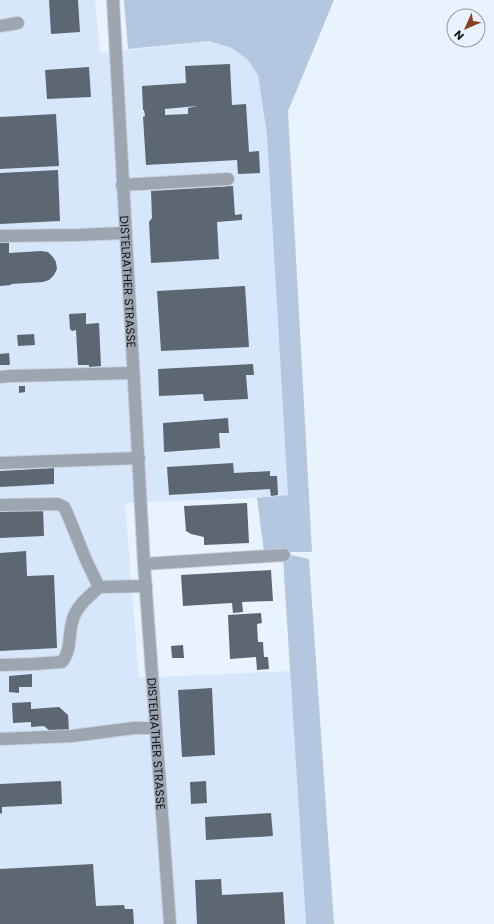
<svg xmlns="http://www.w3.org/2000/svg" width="494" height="924" font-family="Poppins,sans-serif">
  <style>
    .built { fill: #d6e7fc }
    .green { fill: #b3c7de }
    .building { fill: #5c6773; fill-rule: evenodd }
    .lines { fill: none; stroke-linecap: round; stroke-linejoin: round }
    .minor-casing { stroke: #c6cfda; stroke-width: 14 }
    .minor { stroke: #9ca5b0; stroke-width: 12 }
    .labels { text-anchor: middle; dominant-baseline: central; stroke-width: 3; stroke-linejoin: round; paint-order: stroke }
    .street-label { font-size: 12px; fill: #101419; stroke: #e9f3ff }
  </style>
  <rect width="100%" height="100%" fill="#e9f3ff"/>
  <!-- built -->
  <path class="built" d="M0 0H95L100 53 209 41 232 48 248 60 258 75 267 135 288 495 257 498 125 503 139 678 290 671 306 924H0Z"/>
  <!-- green -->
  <path class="green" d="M124 0H334L288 111 312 552H264L257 498 288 495 267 135 258 75 248 60 232 48 209 41 128 49Z
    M291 555 309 559 334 924H306L283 558Z"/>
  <!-- building -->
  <path class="building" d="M49 0H78L80 32 51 34Z
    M230 64 232 105 246 104 249 152 259 151 260 173 238 174 237 160 146 165 143 117 145 116 144 110H143L142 86 186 83 185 66ZM197 106 188 108V114L165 115V109Z
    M89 67 91 97 47 99 45 70Z
    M56 114 59 166 0 169V117Z
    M58 170 60 221 0 224V173Z
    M233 186 235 215 242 214V220L217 222 219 259 151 263 149 222 152 218 151 191Z
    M0 242H9V253L41 251 48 252 53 257 56 262 57 269 54 275 49 280 43 282 11 284V285L0 286Z
    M245 286 249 347 161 351 157 291Z
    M86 313V324L99 323 101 366 89 367V365H78L76 330 72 331 70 329 69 314Z
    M34 334 35 345 18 346 17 335Z
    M9 353 10 364 9 365H0V354Z
    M253 364 254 375H246L248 399 204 401 203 394 159 396 158 369Z
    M19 386H25V392L19 393Z
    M228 418 229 433H219L220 448 164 452 163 423Z
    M233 463 234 473 270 471V476H277L278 495 271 496 270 489 169 495 167 467Z
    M54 468V484L0 487V471Z
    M247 503 249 543 204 545V537L191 534 186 531 184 506Z
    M43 507 44 536 0 538V508Z
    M26 551 27 576 54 575 57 648 0 651V553Z
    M271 570 273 601 242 602 243 612 233 613 232 603 183 606 181 575Z
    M261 613 262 623 257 624 258 642H263L264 657H268L269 669 257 670 256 657 230 659 228 615Z
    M183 645 184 658H172L171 646Z
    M32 674V687H19V693L9 692V676Z
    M212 688 215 755 182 757 178 690Z
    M31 702V709L59 707 68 715 69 731 51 732 44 726 31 727V722L13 723 12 703Z
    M61 781 62 804 2 807V813L0 814V784Z
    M206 781 207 803 191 804 190 782Z
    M271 813 273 836 206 840 205 817Z
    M93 864 96 906 124 905 125 909H133L134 924H0V869Z
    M221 879 222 895 283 892 285 924H197L195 880Z"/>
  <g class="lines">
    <defs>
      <g id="minor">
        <path id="s1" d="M113 0 144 564 170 924"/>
        <path d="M0 26 18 23"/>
        <path d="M122 185 228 179"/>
        <path d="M0 236 78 235 125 233"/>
        <path d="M0 377 11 376 133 373"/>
        <path d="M0 463 139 458"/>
        <path d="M0 505 58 504 64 507 67 513 86 560 99 587"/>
        <path d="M144 564 284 555"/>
        <path d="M0 665 34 664 62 662C72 650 68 633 73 619 77 605 89 597 99 587L146 586"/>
        <path d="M0 739 72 736 134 728H156"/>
      </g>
    </defs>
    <!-- minor casing -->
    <use href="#minor" class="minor-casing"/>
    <!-- minor -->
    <use href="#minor" class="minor"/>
  </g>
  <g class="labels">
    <!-- street labels -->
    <g class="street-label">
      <text stroke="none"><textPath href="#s1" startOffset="282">DISTELRATHER STRASSE</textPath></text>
      <text stroke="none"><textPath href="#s1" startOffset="745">DISTELRATHER STRASSE</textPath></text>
    </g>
  </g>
  <!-- north arrow -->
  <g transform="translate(466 28) rotate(225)"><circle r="19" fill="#e9f3ff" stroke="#929aa3"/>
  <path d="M0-3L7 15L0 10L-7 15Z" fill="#873f20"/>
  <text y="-6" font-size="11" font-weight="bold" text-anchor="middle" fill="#101419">N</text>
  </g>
</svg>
